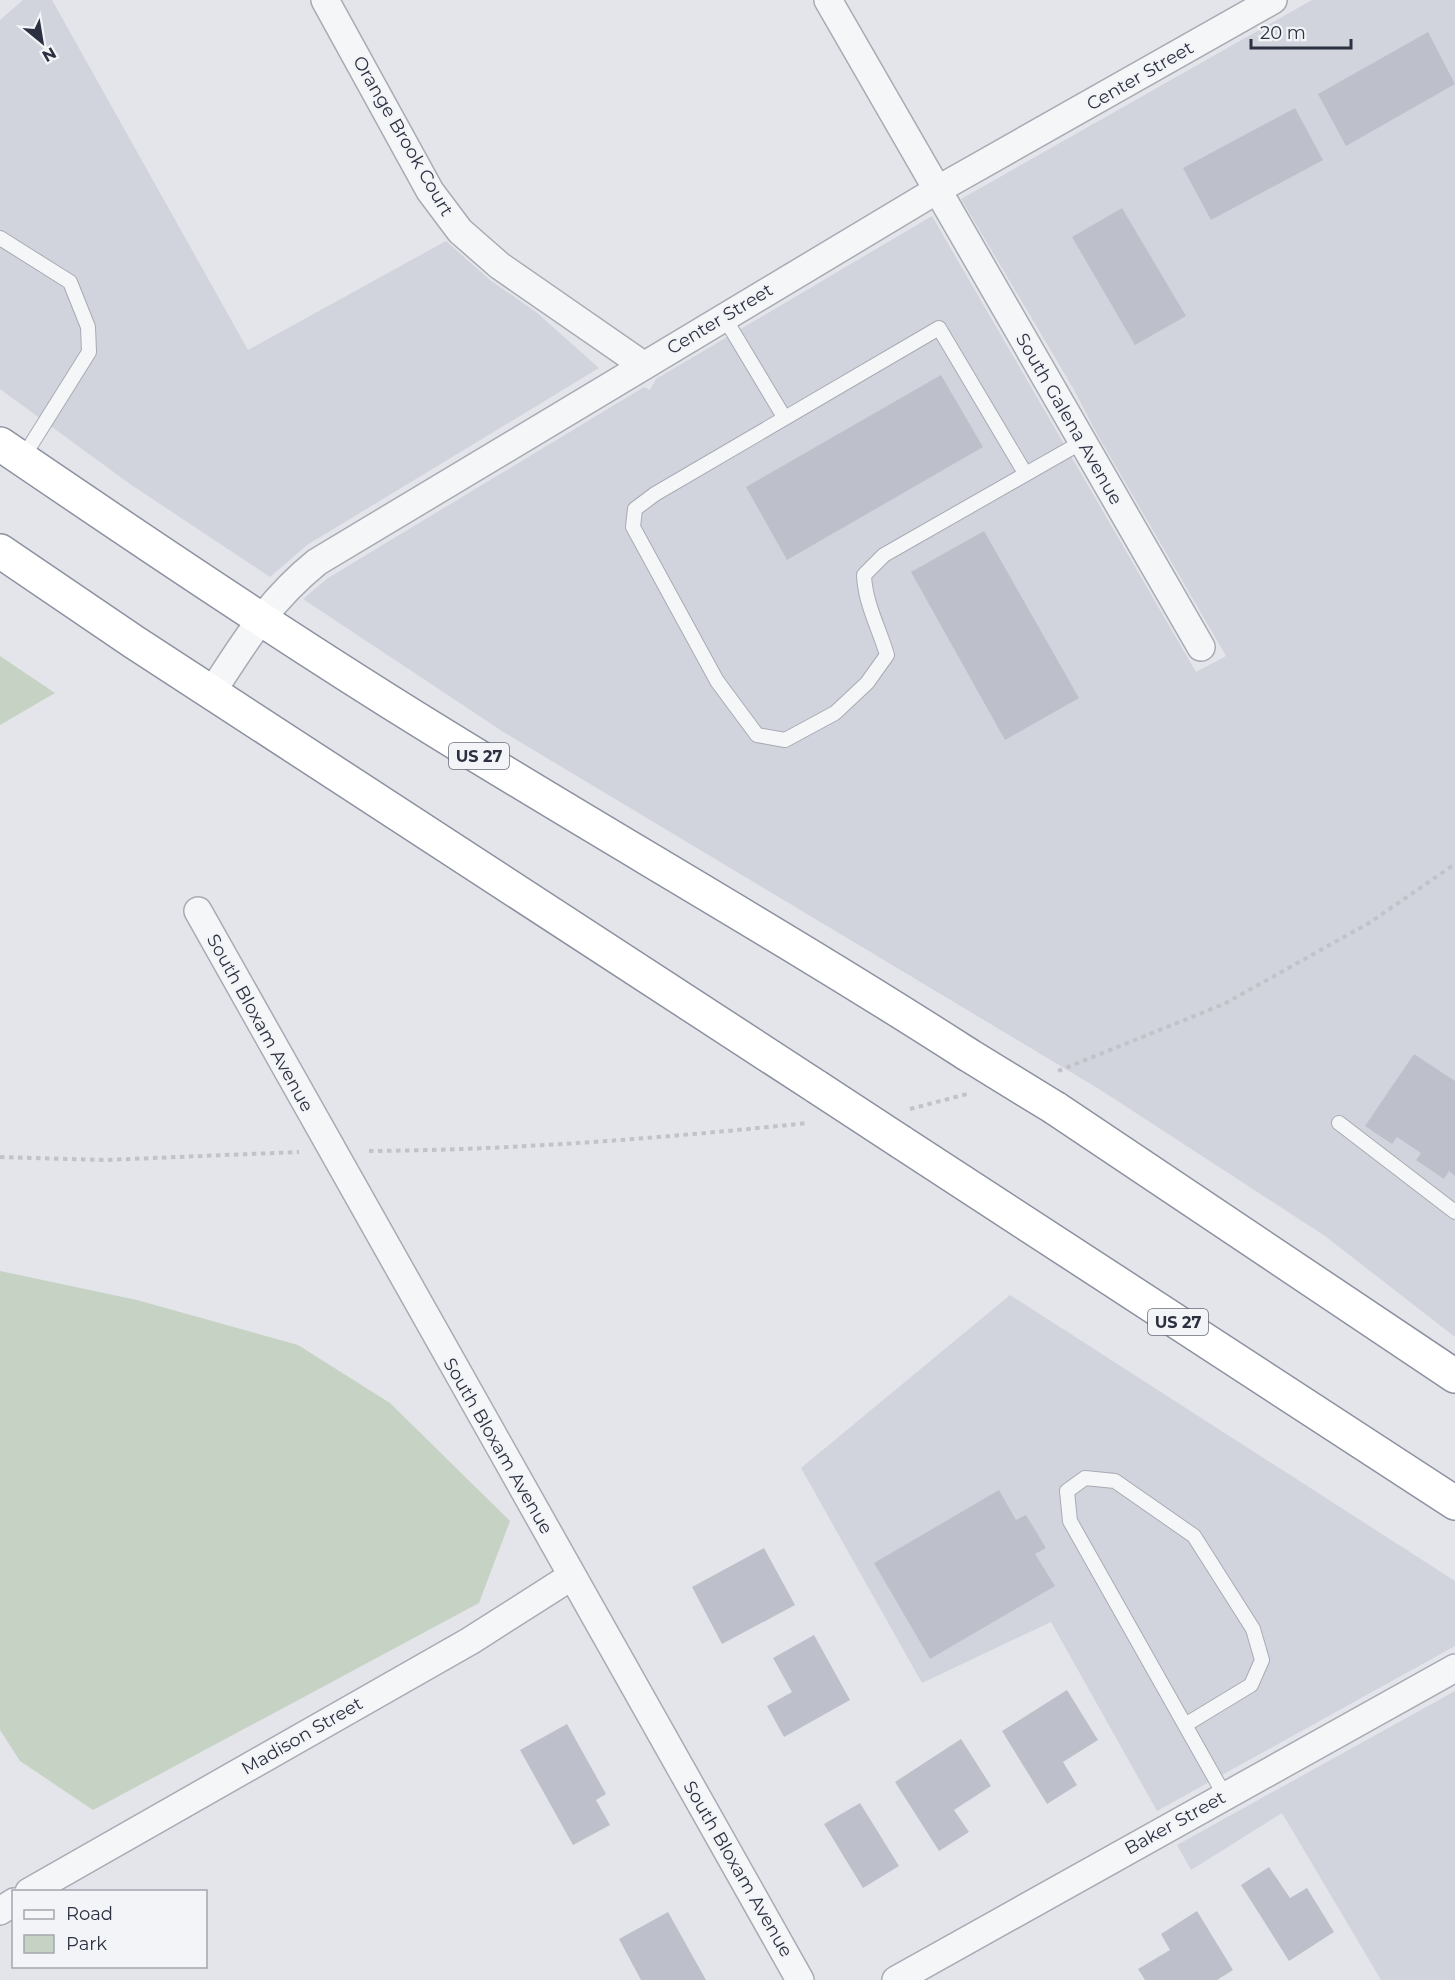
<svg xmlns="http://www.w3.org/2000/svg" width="1455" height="1980" font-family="Montserrat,sans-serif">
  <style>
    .built { fill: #d1d4dc }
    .green { fill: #c6d3c4 }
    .building { fill: #bdc0ca }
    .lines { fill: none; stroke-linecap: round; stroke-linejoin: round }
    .service-casing { stroke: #a8abb4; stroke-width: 16 }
    .minor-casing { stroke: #a8abb4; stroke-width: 30 }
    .trunk-casing { stroke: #8b91a0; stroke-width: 36 }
    .path { stroke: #c1c3c8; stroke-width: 4; stroke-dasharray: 4.5 4.5; stroke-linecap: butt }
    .service { stroke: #f5f6f8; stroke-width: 14 }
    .minor { stroke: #f5f6f8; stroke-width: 27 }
    .trunk { stroke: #fff; stroke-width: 33 }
    .trunk-bridge-casing { stroke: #8b91a0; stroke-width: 36; stroke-linecap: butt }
    .trunk-bridge { stroke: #fff; stroke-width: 33 }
    .labels { text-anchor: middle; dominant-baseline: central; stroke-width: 4.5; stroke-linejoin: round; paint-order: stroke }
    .shield { fill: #f2f4f7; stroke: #676c78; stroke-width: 1.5 }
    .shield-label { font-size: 16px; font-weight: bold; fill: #2c3141 }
    .street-label { font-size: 18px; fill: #2c3141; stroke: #f2f4f7 }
  </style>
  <rect width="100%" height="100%" fill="#e3e5ea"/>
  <!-- built -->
  <path class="built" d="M23 0H52L248 350 446 241 490 280 536 312 599 368 307 545 270 577 130 484 0 389V20Z
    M1312 0H1455V1337L1325 1236 1099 1089 505 733 303 599 328 578 644 387 650 390 656 379 932 216 1196 672 1226 656 1097 434 1073 388 961 199Z
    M1010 1295 1455 1581V1646L1157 1811 1051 1622 922 1683 801 1468Z
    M1455 1691V1980H1381L1282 1813 1191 1870 1177 1845Z"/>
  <!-- green -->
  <path class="green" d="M0 656 55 693 0 725Z
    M0 1271 137 1300 298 1345 390 1403 510 1521 479 1603 93 1810 20 1761 0 1730Z"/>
  <!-- building -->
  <path class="building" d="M1428 32 1455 84 1346 146 1318 94Z
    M1295 108 1323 160 1211 220 1183 168Z
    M1122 208 1186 316 1135 345 1072 237Z
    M941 375 983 447 787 560 746 487Z
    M984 531 1079 698 1005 740 911 572Z
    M1414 1054 1455 1081V1176L1449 1171 1444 1179 1416 1160 1421 1153 1397 1137 1392 1144 1365 1126Z
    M999 1490 1016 1520 1026 1515 1046 1548 1035 1554 1055 1586 930 1659 874 1563Z
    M764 1548 795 1605 722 1644 692 1587Z
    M814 1635 850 1700 784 1737 767 1706 792 1692 773 1658Z
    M1067 1690 1098 1740 1063 1762 1077 1785 1047 1804 1002 1731Z
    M567 1724 606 1794 596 1800 610 1825 573 1845 520 1750Z
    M961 1739 991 1786 954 1810 969 1832 939 1851 895 1782Z
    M860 1803 899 1866 863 1888 824 1824Z
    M1269 1867 1290 1898 1307 1888 1334 1932 1289 1961 1241 1885Z
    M1197 1911 1233 1970 1217 1980H1145L1138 1969 1170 1950 1161 1934Z
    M668 1912 706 1980H641L619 1939Z"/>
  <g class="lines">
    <defs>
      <path id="service" d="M0 238 70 282 88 327 89 352 22 459
        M724 317 784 417
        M1025 473 939 328 655 494 635 509 633 527 717 681 757 735 785 740 835 713 867 683 887 655C879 628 865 603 864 575L884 555 1082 442
        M1339 1123 1455 1212
        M1185 1725 1251 1685 1262 1660 1253 1629 1194 1536 1115 1481 1085 1478 1067 1491 1070 1521 1225 1796"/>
      <path id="minor" d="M325 0 430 191 460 231 500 266 643 365
        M828 0 1201 647
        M212 692C245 641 269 601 317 562L937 190 1273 0
        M198 911 800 1980
        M29 1892 470 1641 572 1576
        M0 1911 14 1902
        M896 1980 1455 1668"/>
      <path id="trunk" d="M0 444C141 540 282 635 427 725 606 836 790 940 967 1054
        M0 551 134 642 817 1087
        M1055 1108 1455 1376
        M901 1142 1455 1503"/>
    </defs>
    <!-- service casing -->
    <use href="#service" class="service-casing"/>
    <!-- minor casing -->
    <use href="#minor" class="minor-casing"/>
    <!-- trunk casing -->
    <use href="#trunk" class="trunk-casing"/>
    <!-- path -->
    <path class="path" d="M1058 1071 1224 1004 1369 923 1455 864
      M910 1109 967 1094
      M369 1151C516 1150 662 1138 808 1123
      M0 1157 105 1160 299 1152"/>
    <!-- service -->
    <use href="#service" class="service"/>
    <!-- minor -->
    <use href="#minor" class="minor"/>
    <!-- trunk -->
    <use href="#trunk" class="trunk"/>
    <defs>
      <path id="trunk-bridge" d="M967 1054 1055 1108
        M817 1087 901 1142"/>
    </defs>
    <!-- trunk-bridge casing -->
    <use href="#trunk-bridge" class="trunk-bridge-casing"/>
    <!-- trunk-bridge -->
    <use href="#trunk-bridge" class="trunk-bridge"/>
  </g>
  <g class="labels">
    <!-- shield labels -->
    <g class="shield">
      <rect x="449" y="743" width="60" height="26" rx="4.5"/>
      <rect x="1148" y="1309" width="60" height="26" rx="4.5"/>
    </g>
    <g class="shield-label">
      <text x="479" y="756">US 27</text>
      <text x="1178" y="1322">US 27</text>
    </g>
    <!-- street labels -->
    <g class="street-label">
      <text transform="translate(1140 76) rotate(-30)">Center Street</text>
      <text transform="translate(403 136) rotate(60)">Orange Brook Court</text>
      <text transform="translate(720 319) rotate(-31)">Center Street</text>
      <text transform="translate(1069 419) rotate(60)">South Galena Avenue</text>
      <text transform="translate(260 1023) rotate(61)">South Bloxam Avenue</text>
      <text transform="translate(498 1446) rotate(60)">South Bloxam Avenue</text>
      <text transform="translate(302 1736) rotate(-30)">Madison Street</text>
      <text transform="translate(1175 1823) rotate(-29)">Baker Street</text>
      <text transform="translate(738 1869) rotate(60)">South Bloxam Avenue</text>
    </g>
  </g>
  <!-- legend -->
  <rect x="12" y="1890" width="195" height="78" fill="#f2f4f7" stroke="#a3a6ae" stroke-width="1.5"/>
  <rect x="24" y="1910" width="30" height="9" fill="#f5f6f8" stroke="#a3a6ae" stroke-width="1.5"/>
  <text x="66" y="1920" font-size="18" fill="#2c3141">Road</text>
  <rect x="24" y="1935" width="30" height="18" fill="#c6d3c4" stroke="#a3a6ae" stroke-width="1.5"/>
  <text x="66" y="1950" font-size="18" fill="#2c3141">Park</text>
  <!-- north arrow -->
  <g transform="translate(42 42) rotate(150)" stroke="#f2f4f7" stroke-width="4.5" paint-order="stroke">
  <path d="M0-4.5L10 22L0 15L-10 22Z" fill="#2c3141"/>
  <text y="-9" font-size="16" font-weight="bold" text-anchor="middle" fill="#2c3141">N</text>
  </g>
  <!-- scale -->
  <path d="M1251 39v9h100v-9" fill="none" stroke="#2c3141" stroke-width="3"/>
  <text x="1260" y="39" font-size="18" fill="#2c3141" stroke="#f2f4f7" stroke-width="4.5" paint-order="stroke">20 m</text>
</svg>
